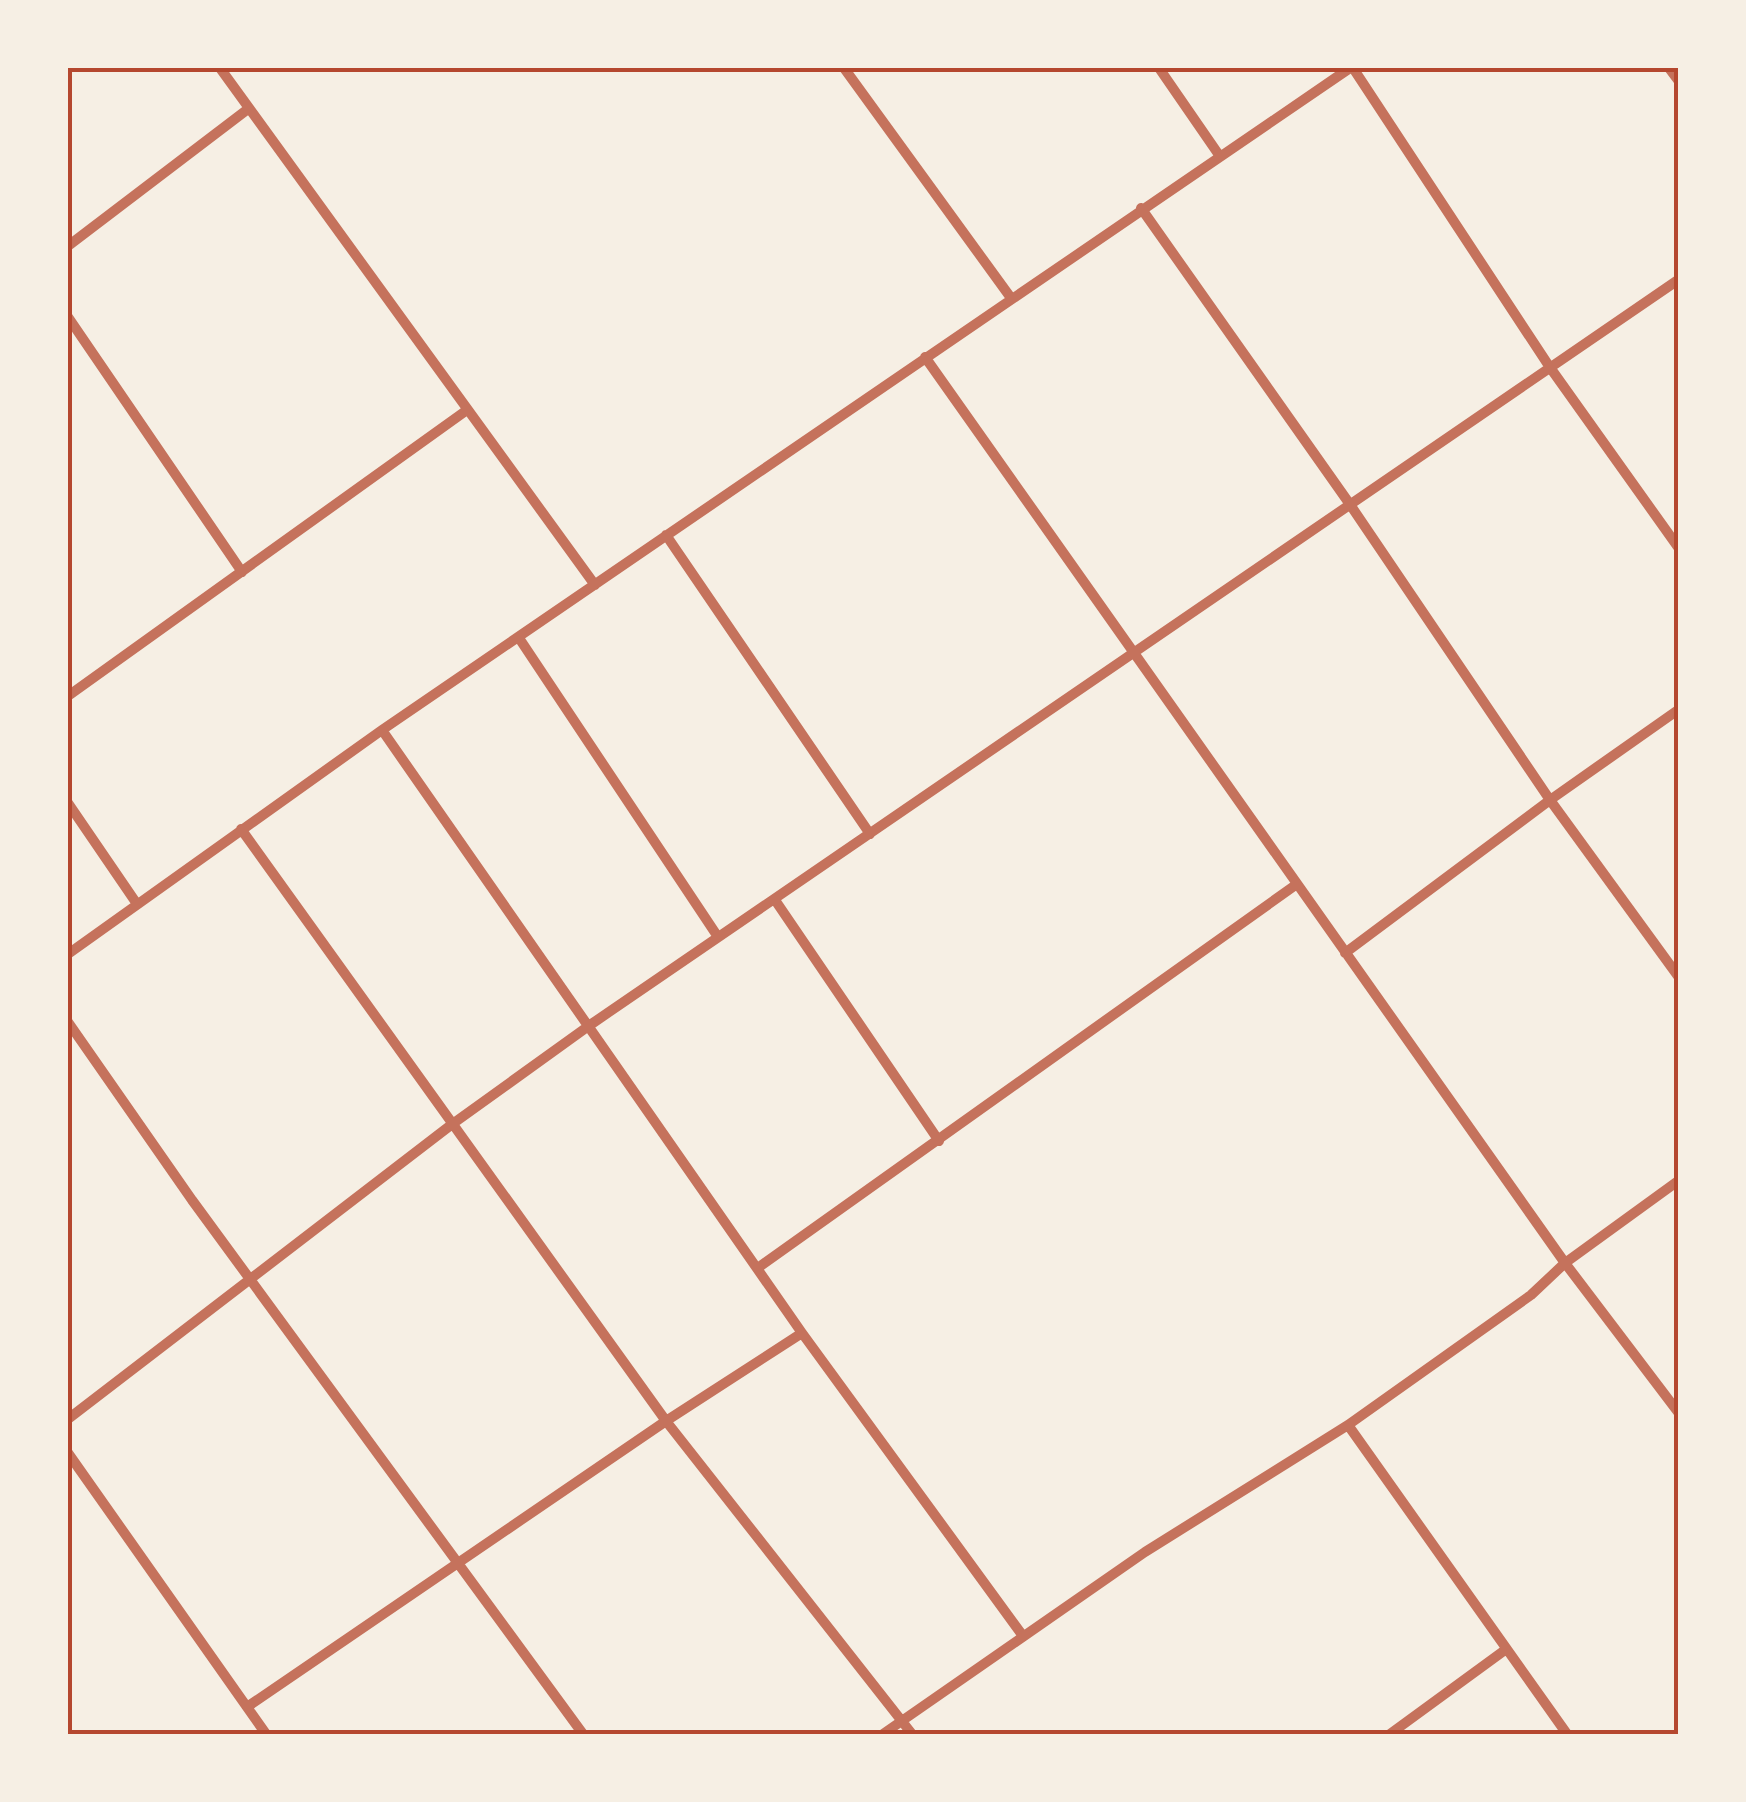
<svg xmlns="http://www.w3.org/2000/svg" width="1746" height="1802" font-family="Ubuntu,sans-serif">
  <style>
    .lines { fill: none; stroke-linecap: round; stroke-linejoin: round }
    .minor { stroke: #c5725c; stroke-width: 10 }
    .neatline { fill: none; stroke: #b5482f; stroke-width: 4 }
  </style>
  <rect width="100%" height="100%" fill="#f6efe4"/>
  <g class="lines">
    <!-- minor -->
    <path class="minor" d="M220 68 595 585
      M844 68 1011 298
      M1159 68 1219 155
      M1353 68 1549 366 1678 547
      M1669 68 1678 80
      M1141 208 1349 503 1550 800 1678 976
      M68 246 248 109
      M68 317 242 572
      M925 357 1565 1263 1678 1412
      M666 535 870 834
      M519 638 718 937
      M68 696 467 410
      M382 730 802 1333 1023 1636
      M68 803 137 904
      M241 829 666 1421 912 1734
      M775 900 939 1141
      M1345 953 1550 800 1678 710
      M68 954 382 730 1350 68
      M68 1022 192 1200 583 1734
      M759 1267 1297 884
      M68 1419 451 1125 590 1025 1678 280
      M1348 1425 1567 1734
      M68 1453 266 1734
      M247 1707 666 1421 802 1333
      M883 1734 1145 1552 1348 1425 1531 1295 1565 1263 1678 1181
      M1390 1734 1505 1650"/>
  </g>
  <!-- border -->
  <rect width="1746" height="1802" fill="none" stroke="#f6efe4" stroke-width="140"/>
  <rect x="70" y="70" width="1606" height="1662" class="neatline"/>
</svg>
